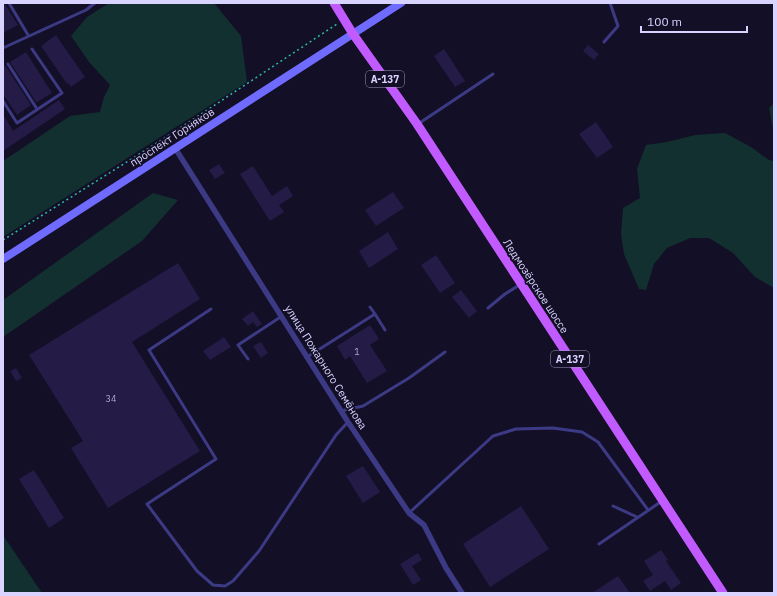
<svg xmlns="http://www.w3.org/2000/svg" width="777" height="596" font-family="'IBM Plex Sans',sans-serif">
  <style>
    .green { fill: #12302f }
    .building { fill: #241b47 }
    .lines { fill: none; stroke-linecap: round; stroke-linejoin: round }
    .path { stroke: #2fb8b0; stroke-width: 1.5; stroke-dasharray: 2 3; stroke-linecap: butt }
    .lane { stroke: #3d3a85; stroke-width: 3 }
    .street { stroke: #3d3a85; stroke-width: 5.5 }
    .secondary { stroke: #6f6bff; stroke-width: 8 }
    .primary { stroke: #c25bff; stroke-width: 9 }
    .labels { text-anchor: middle; dominant-baseline: central; stroke-width: 3.5; stroke-linejoin: round; paint-order: stroke }
    .number-label { font-size: 9px; fill: #aca6d1 }
    .shield { fill: #130f26; stroke: #9e99be; stroke-width: 1 }
    .shield-label { font-size: 10px; font-weight: bold; fill: #d9d4ff }
    .street-label { font-size: 11px; fill: #d9d4ff; stroke: #130f26 }
  </style>
  <rect width="100%" height="100%" fill="#130f26"/>
  <!-- green -->
  <path class="green" d="M109 3H214L241 36 247 82 3 237V161L70 116 100 112 104 97 110 85 89 62 71 36 87 17Z
    M774 103V133L769 108Z
    M725 133 751 147 769 160 774 161V288L755 277 733 253 709 238H690L667 248 654 264 646 290 639 289 624 254 621 234 623 208 640 198 637 169 646 145 667 142 695 135Z
    M153 193 178 200 142 241 3 337V300Z
    M3 535 42 593H3Z"/>
  <!-- building -->
  <path class="building" d="M3 3H4L18 25 3 33Z
    M56 35 85 77 71 87 68 83 67 84 41 46Z
    M588 45 599 54 594 60 583 51Z
    M444 49 465 81 455 87 434 56Z
    M26 52 52 93 37 102H36L10 62Z
    M5 65 31 105 17 115 3 94V67Z
    M59 100 65 109 3 151V114L13 131Z
    M596 122 613 147 597 158 579 134Z
    M219 164 225 173 215 179 209 170Z
    M253 166 272 196 287 186 293 196 279 205 284 212 270 221 240 174Z
    M393 192 404 208 376 226 365 210Z
    M388 232 398 249 369 268 359 251Z
    M436 255 455 283 440 293 421 265Z
    M178 263 200 299 132 342 200 451 108 508 71 448 83 441 29 355Z
    M461 290 477 311 469 318 452 297Z
    M253 311 262 324 257 327 253 322 248 326 242 319Z
    M370 325 379 339 370 345 387 371 367 383 350 356 345 360 337 346Z
    M224 337 231 347 210 360 203 351Z
    M261 342 268 353 261 358 253 346Z
    M16 368 22 378 16 381 10 371Z
    M363 466 380 492 363 503 346 476Z
    M34 470 64 518 49 528 19 479Z
    M521 506 549 549 490 587 463 544Z
    M661 550 668 560 666 561 681 583 671 590 665 581 650 591 643 581 653 575 644 561Z
    M418 553 422 560 412 566 421 580 413 585 400 564Z
    M618 576 630 593H592Z"/>
  <g class="lines">
    <!-- path -->
    <path class="path" d="M3 240 168 136 337 24"/>
    <!-- lane -->
    <path class="lane" d="M9 3 28 35
      M604 42 618 26 610 3
      M3 48 86 10 95 3
      M8 64 37 109
      M3 101 17 123 62 93 32 49
      M418 124 493 74
      M488 308 505 294 521 284
      M211 309 149 350 216 459 147 504 197 571 213 585 225 586 233 581 259 551 336 435 348 422
      M375 314 385 330
      M307 357 375 314 370 307
      M248 359 238 345 282 316
      M341 411 363 406 409 378 445 352
      M613 506 637 517
      M409 513 493 436 516 429 553 428 582 432 598 442 648 510
      M599 544 662 501"/>
    <!-- street -->
    <path class="street" d="M175 148 348 422 409 513 424 525 446 568 462 593"/>
    <!-- secondary -->
    <path class="secondary" d="M3 259 401 3"/>
    <!-- primary -->
    <path class="primary" d="M334 3 353 34 417 124 723 593"/>
  </g>
  <g class="labels">
    <!-- number labels -->
    <g class="number-label">
      <text x="357" y="351">1</text>
      <text x="111" y="398">34</text>
    </g>
    <!-- shield labels -->
    <g class="shield">
      <rect x="366" y="71" width="38" height="16" rx="3"/>
      <rect x="551" y="351" width="38" height="16" rx="3"/>
    </g>
    <g class="shield-label">
      <text x="385" y="79">А-137</text>
      <text x="570" y="359">А-137</text>
    </g>
    <!-- street labels -->
    <g class="street-label">
      <text transform="translate(172 137) rotate(-33)">проспект Горняков</text>
      <text transform="translate(536 286) rotate(57)">Ледмозёрское шоссе</text>
      <text transform="translate(326 367) rotate(58)">улица Пожарного Семёнова</text>
    </g>
  </g>
  <!-- border -->
  <rect width="777" height="596" fill="none" stroke="#d9d4ff" stroke-width="8"/>
  <!-- scale -->
  <path d="M641 26v6h106v-6" fill="none" stroke="#d9d4ff" stroke-width="2"/>
  <text x="647" y="26" font-size="12" fill="#d9d4ff" stroke="#130f26" stroke-width="3" paint-order="stroke">100 m</text>
</svg>
